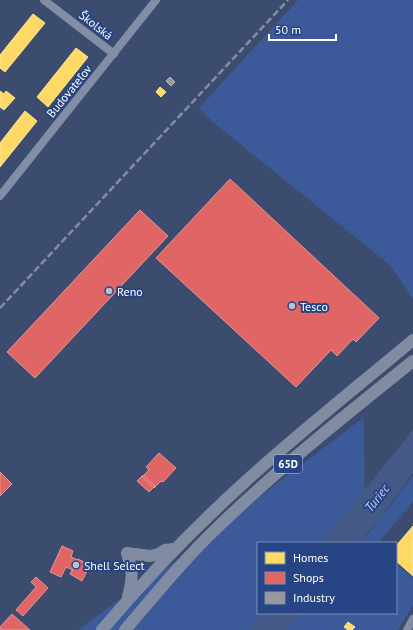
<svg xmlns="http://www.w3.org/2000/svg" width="413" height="630" font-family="'PT Sans',sans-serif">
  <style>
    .green { fill: #3c5a99 }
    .water { fill: #455987 }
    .homes { fill: #ffd966; stroke: #ffe494 }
    .shops { fill: #e06666; stroke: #e99494 }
    .industry { fill: #999; stroke: #b8b8b8 }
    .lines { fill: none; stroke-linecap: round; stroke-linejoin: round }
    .street { stroke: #838da5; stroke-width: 8 }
    .primary { stroke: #818ca2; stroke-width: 12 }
    .rail { stroke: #838da4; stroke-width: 2.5; stroke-dasharray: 7 3; stroke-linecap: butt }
    .poi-dot { fill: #bbc0cd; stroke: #274484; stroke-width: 1.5 }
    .labels { text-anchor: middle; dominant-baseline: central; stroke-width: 4; stroke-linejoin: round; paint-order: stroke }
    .shield { fill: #274484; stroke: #bec7da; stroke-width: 1 }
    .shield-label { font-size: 11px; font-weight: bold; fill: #fff }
    .street-label { font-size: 12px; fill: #fff; stroke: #274484 }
    .poi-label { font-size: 12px; fill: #fff; stroke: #274484; text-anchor: start }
    .water-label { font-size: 13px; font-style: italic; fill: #bccdef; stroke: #274484 }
  </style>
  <rect width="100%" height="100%" fill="#3c4c6f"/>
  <!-- green -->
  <path class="green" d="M298 0H413V299L391 266 213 122 199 108Z
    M364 417 365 538 413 476V502L378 543H258V613H396V564L413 578V605L398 630H79L83 626 158 572 167 568Z"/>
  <!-- water -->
  <path class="water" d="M413 430V473L380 518 359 543H321Z
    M264 613H301L287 630H250Z"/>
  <!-- homes -->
  <path class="homes" d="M33 14 45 23 5 72 0 68V55Z
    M76 48 88 57 48 107 37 97Z
    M160 87 166 92 161 97 156 92Z
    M0 91 4 94 6 91 15 98 4 110 0 107Z
    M25 111 37 121 0 167V143Z
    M413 526V576L396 561V546Z
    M348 622 355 627 352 630H348L344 627Z"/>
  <!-- shops -->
  <path class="shops" d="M230 179 379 318 356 342 353 339 337 356 331 350 296 387 156 258Z
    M140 210 168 236 35 378 7 352Z
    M159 453 176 468 163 482 161 481 154 488 142 477 149 470 146 467Z
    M0 472 12 484 0 496Z
    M143 475 155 486 149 492 137 481Z
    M62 546 73 551 71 557 78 560 73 570 66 567 61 577 50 572Z
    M78 559 90 565 82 581 70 574Z
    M36 577 48 588 23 616 16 610 36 587 31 582Z
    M12 614 30 630H0V627Z"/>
  <!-- industry -->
  <path class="industry" d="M170 77 175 82 171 86 166 81Z"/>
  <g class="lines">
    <!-- street -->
    <path class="street" d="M44 0 114 54
      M0 196 156 0
      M407 630 413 619"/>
    <!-- primary -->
    <path class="primary" d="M128 597C133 577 133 573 127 553L150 556 159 554 165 550 173 549
      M102 630C147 577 195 527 246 481 300 432 357 387 413 340
      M125 630C155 595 185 558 219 526 280 467 347 414 413 361"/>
    <!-- rail -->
    <path class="rail" d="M0 308 288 0"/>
  </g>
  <!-- markers -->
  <g class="poi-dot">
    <circle cx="109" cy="291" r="4"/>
    <circle cx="292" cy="306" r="4"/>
    <circle cx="76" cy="565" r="4"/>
  </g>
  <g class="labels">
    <!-- shield labels -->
    <rect class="shield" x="274" y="455" width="28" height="18" rx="3"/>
    <g class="shield-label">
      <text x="288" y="464">65D</text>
    </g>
    <!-- street labels -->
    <g class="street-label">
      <text transform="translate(96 25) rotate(38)">Školská</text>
      <text transform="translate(69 91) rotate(-51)">Budovateľov</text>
    </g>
    <!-- poi labels -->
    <g class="poi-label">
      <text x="117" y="291">Reno</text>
      <text x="300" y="306">Tesco</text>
      <text x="84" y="565">Shell Select</text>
    </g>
    <!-- water labels -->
    <g class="water-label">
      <text transform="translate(377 498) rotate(-52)">Turiec</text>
    </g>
  </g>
  <!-- legend -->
  <rect x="257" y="542" width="140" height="72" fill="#274484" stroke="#7d8fb5"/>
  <rect x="265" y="552" width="20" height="12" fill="#ffd966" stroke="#7d8fb5"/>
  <text x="293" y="562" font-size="12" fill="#ffffff">Homes</text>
  <rect x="265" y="572" width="20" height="12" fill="#e06666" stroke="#7d8fb5"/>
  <text x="293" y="582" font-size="12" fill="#ffffff">Shops</text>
  <rect x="265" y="592" width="20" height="12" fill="#999999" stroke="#7d8fb5"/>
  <text x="293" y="602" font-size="12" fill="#ffffff">Industry</text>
  <!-- scale -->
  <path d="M269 34v6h67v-6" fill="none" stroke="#ffffff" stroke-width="2"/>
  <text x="275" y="34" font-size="12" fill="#ffffff" stroke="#274484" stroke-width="3" paint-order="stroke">50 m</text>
</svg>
